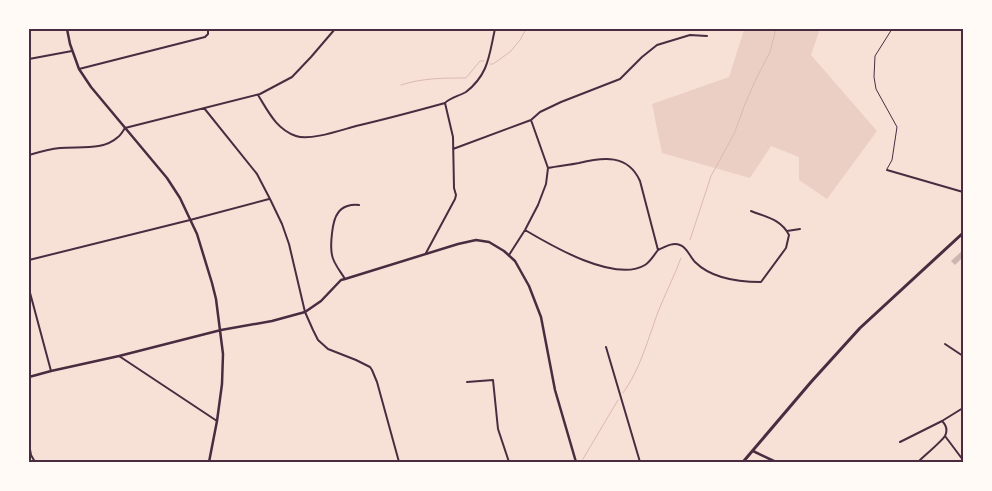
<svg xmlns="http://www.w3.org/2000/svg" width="992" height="491" font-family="Lato,sans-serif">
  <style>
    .green { fill: #ebcfc5 }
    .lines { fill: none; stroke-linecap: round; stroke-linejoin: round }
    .stream { stroke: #dcb8b0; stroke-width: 1 }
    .building { fill: #ccb4b1 }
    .service { stroke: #4a2c40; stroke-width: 1 }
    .minor { stroke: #4a2c40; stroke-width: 2 }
    .tertiary { stroke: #4a2c40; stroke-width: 2.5 }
    .secondary { stroke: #4a2c40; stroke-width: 3 }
    .neatline { fill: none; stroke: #4a2c40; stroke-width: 2 }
  </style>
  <rect width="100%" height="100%" fill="#f7e1d7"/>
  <!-- green -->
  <path class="green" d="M743 29H820L811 55 877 131 827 199 799 180V157L771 146 750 178 662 153 652 104 729 77 744 30Z"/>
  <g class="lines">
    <!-- stream -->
    <path class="stream" d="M490 64H493L510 52 520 40 526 29
      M401 85C422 78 444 78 466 78L480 61H484
      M690 240 711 176 734 134 745 104 756 79 770 52 776 29
      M623 393C640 370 648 339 658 312 665 294 674 277 681 258
      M583 459 618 400"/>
  </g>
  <!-- building -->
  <path class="building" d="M963 250V257L955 265 951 261Z"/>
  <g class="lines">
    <!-- service -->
    <path class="service" d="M887 169 892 160 897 127 876 89 874 77 875 56 892 29"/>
    <!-- minor -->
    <path class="minor" d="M29 59 72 51
      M79 69 205 37 208 34V29
      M258 95C268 111 276 129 296 136 310 141 341 130 356 126 386 119 416 111 445 103 449 98 459 96 466 92 489 74 489 55 495 29
      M204 108 257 174 270 199 282 224 289 244 305 312 313 330 318 340 328 349 356 360 370 367 372 370 377 382 399 462
      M453 149 531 120 540 112 561 102 620 79 642 57 657 45 690 35 707 36
      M29 155C39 152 49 149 60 148 79 146 103 151 118 137 121 135 123 131 125 128L260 94 292 77 311 57 335 29
      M887 170 963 192
      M525 230C552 246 615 283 645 265 650 262 654 255 658 250L640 181C628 154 603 157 579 163 569 165 558 166 548 168
      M787 231 800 229
      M658 250C665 247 672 242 680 245 687 247 690 257 695 262 712 279 738 282 761 282L786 248 789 235C781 219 766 217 751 211
      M426 253 455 199 456 195 454 188 453 137 445 103
      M509 255 525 230 538 205 546 184 548 168 531 120
      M29 260 190 220 269 199
      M345 279C341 272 333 263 332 255 330 246 332 220 338 213 342 206 352 204 359 205
      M29 289 51 371
      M945 344 963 356
      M606 347 640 462
      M119 356 217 421
      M467 382 493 380 498 429 509 462
      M945 436 963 460
      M900 442 942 421 963 408
      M29 444 31 455 35 462
      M918 462C924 456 941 442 945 436 948 430 946 425 942 421"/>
    <!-- tertiary -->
    <path class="tertiary" d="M67 29 70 44 79 69 91 87 167 178 180 198 197 234 212 283 216 299 223 354 222 384 217 421 209 462
      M29 377 51 371 119 356 221 330 272 321 305 312 321 301 341 280 345 279 458 244 476 240 489 242 504 251 515 261 529 286 541 317 555 390 576 462
      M753 451 776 462"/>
    <!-- secondary -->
    <path class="secondary" d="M743 462 811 382 860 328 963 233"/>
  </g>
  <!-- border -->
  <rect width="992" height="491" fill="none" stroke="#fffaf5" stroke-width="60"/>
  <rect x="30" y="30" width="932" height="431" class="neatline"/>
</svg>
